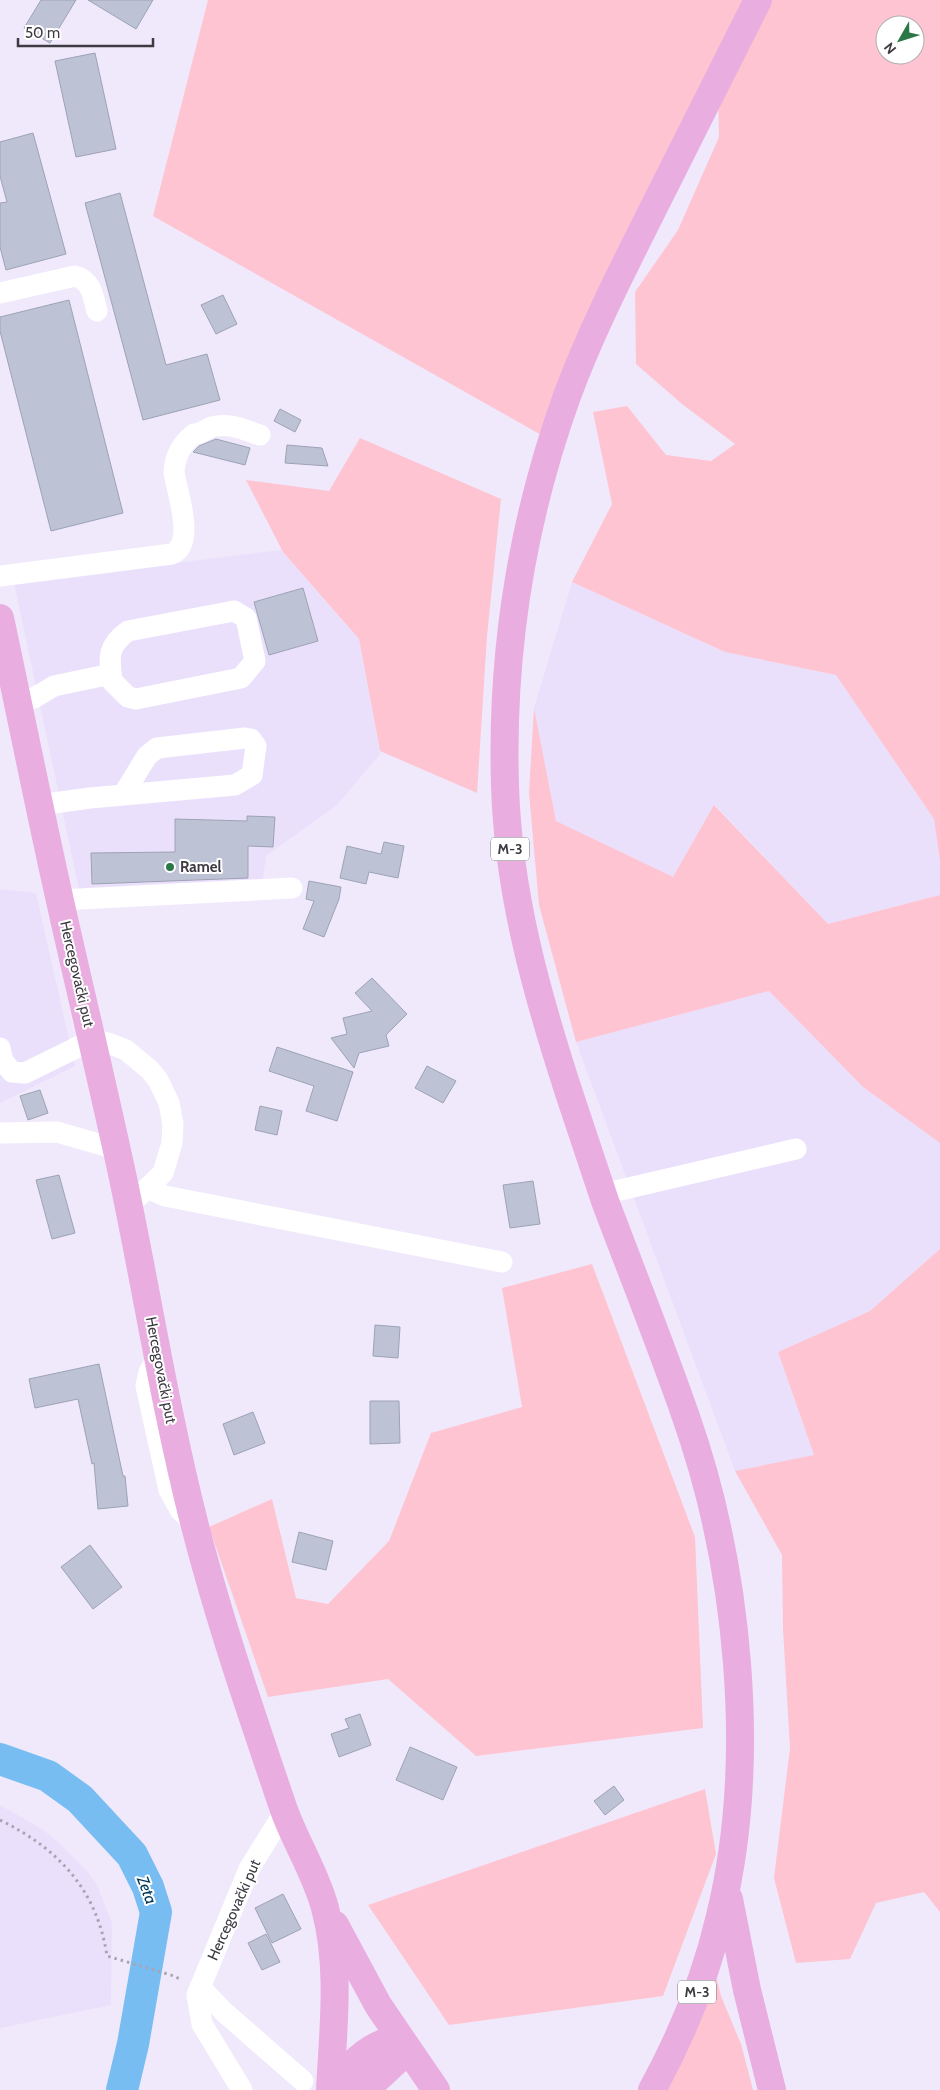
<svg xmlns="http://www.w3.org/2000/svg" width="940" height="2090" font-family="Cabin,sans-serif">
  <style>
    .built { fill: #ebe0fb }
    .green { fill: #fec4d1; fill-rule: evenodd }
    .lines { fill: none; stroke-linecap: round; stroke-linejoin: round }
    .river { stroke: #78bdf2; stroke-width: 32 }
    .building { fill: #bdc2d5; stroke: #9da2b5 }
    .path { stroke: #a9a4b2; stroke-width: 3; stroke-dasharray: 2.5 4; stroke-linecap: butt }
    .minor { stroke: #fff; stroke-width: 21 }
    .major { stroke: #e9aedf; stroke-width: 28 }
    .poi-dot { fill: #2b7847; stroke: #fff; stroke-width: 2 }
    .labels { text-anchor: middle; dominant-baseline: central; stroke-width: 4; stroke-linejoin: round; paint-order: stroke }
    .shield { fill: #fff; stroke: #77757b; stroke-width: 1 }
    .shield-label { font-size: 14px; font-weight: bold; fill: #3d3a42 }
    .poi-label { font-size: 15px; font-weight: bold; fill: #3d3a42; stroke: #fff; text-anchor: start }
    .street-label { font-size: 15px; fill: #3d3a42; stroke: #fff }
    .water-label { font-size: 16px; font-style: italic; fill: #003658; stroke: #fff }
  </style>
  <rect width="100%" height="100%" fill="#f0e9fc"/>
  <!-- built -->
  <path class="built" d="M281 550 359 639 380 754 337 805 266 856 263 879 81 899 14 583Z
    M572 582 725 652 836 675 934 819 940 861V895L828 924 715 805 673 878 556 821 534 708Z
    M0 889 36 893 75 1066 0 1103Z
    M769 991 863 1087 940 1143V1249L870 1311 778 1352 814 1456 735 1471 576 1042Z
    M0 1805 42 1829 59 1843 87 1871 97 1885 112 1923 111 2005 0 2028Z"/>
  <!-- green -->
  <path class="green" d="M208 0H940V861L934 819 836 675 725 652 572 582 612 504 593 412 627 406 666 455 711 461 735 444 682 404 636 364 635 292 678 230 719 137 718 81 552 441 153 216ZM885 25H915V55H885Z
    M360 438 501 499 487 636 477 793 380 751 359 639 283 552 246 480 329 491Z
    M534 708 556 821 673 877 714 805 828 924 940 895V1143L863 1087 769 991 576 1042 539 905 529 793Z
    M940 1249V1912L924 1892 876 1903 850 1959 796 1963 774 1878 790 1748 783 1629 782 1555 735 1471 814 1455 778 1352 870 1311Z
    M592 1264 695 1537 703 1728 476 1756 388 1679 268 1697 209 1527 272 1499 296 1598 328 1604 389 1541 431 1433 522 1407 502 1288Z
    M705 1789 716 1854 663 1996 449 2025 368 1905Z
    M713 1964 721 1996 741 2044 753 2090H662Z"/>
  <g class="lines">
    <!-- river -->
    <path class="river" d="M0 1759 48 1776 80 1799 132 1855 148 1887 156 1912 133 2044 122 2090"/>
  </g>
  <!-- building -->
  <path class="building" d="M41 0H76L50 43 24 28Z
    M88 0H153L136 29Z
    M95 53 116 149 76 157 55 61Z
    M33 133 66 254 6 270 0 247V203L7 202 0 176V142Z
    M120 193 166 365 207 354 220 400 143 420 85 203Z
    M223 295 237 324 216 334 201 305Z
    M69 300 123 513 51 531 0 331V317Z
    M280 409 301 420 295 432 274 421Z
    M216 439 250 448 245 465 193 452 199 446Z
    M287 445 322 448 328 466 285 463Z
    M303 588 318 641 269 655 254 602Z
    M247 816 275 817 273 847 248 846V878L92 884 91 853 175 852V819L247 821Z
    M384 842 404 846 398 878 369 872 366 884 340 878 347 846 381 854Z
    M309 881 341 887 339 899 324 937 303 929 314 901 306 899Z
    M372 978 407 1014 386 1035 389 1046 359 1053 354 1068 331 1038 347 1034 343 1018 372 1011 355 993Z
    M277 1047 353 1072 337 1121 306 1111 314 1086 269 1071Z
    M427 1066 456 1081 443 1103 415 1088Z
    M40 1090 48 1113 28 1120 20 1096Z
    M260 1106 282 1111 277 1135 255 1130Z
    M59 1175 75 1233 52 1239 36 1180Z
    M533 1181 540 1224 510 1228 503 1185Z
    M375 1325 400 1327 398 1358 373 1356Z
    M99 1364 123 1476H125L128 1506 98 1509 94 1463 92 1464 78 1399 35 1408 29 1379Z
    M370 1401H399L400 1443 370 1444Z
    M253 1412 265 1443 234 1455 223 1424Z
    M299 1532 333 1541 326 1570 292 1562Z
    M90 1545 122 1587 93 1609 61 1567Z
    M360 1714 371 1745 339 1757 331 1734 349 1728 345 1719Z
    M410 1747 457 1767 443 1800 396 1780Z
    M614 1786 624 1800 605 1815 594 1801Z
    M283 1894 301 1929 272 1943 255 1908Z
    M266 1934 280 1962 262 1970 248 1943Z"/>
  <g class="lines">
    <!-- path -->
    <path class="path" d="M0 1820C59 1849 97 1890 107 1956L171 1975 182 1980"/>
    <!-- minor -->
    <path class="minor" d="M0 293 75 276C92 281 93 296 97 311
      M0 576 172 554C196 543 177 493 174 472 175 456 181 444 194 434 201 434 206 429 212 427 228 422 245 430 260 435
      M234 611 246 618 255 661 241 678 136 699 128 697 112 681C109 657 107 646 128 631Z
      M17 700 34 698 54 686 111 674
      M39 805 90 798 235 785 252 775 256 746 251 739 245 738 157 748 147 756 123 795
      M60 900 292 888
      M0 1048 3 1061 12 1072 25 1073 92 1040 108 1043 126 1050 150 1070 158 1080 169 1103 173 1124 172 1143 163 1173 138 1197
      M0 1133 57 1132 116 1149
      M147 1188 165 1196 502 1262
      M603 1194 796 1149
      M157 1359 149 1372 146 1386 169 1490 180 1510 193 1522
      M200 1987 224 2012 303 2081
      M242 2090 202 2024 197 1995 249 1869 285 1811"/>
    <!-- major -->
    <path class="major" d="M0 618C20 712 39 807 60 901 81 995 104 1089 124 1183 148 1298 166 1413 195 1526 220 1623 252 1716 284 1810 296 1843 316 1874 325 1908 341 1967 333 2030 330 2090
      M729 1899 747 1990 772 2090
      M335 1925 378 2005 436 2090
      M336 2090C348 2062 370 2046 398 2037
      M365 2090 407 2051
      M652 2090C682 2035 706 1977 720 1916 758 1761 739 1568 686 1417 661 1345 632 1273 605 1201 593 1166 582 1131 570 1096 537 995 508 893 505 785 501 653 522 521 567 396 591 331 623 269 654 207 689 138 723 69 758 0"/>
  </g>
  <!-- markers -->
  <circle class="poi-dot" cx="170" cy="867" r="5"/>
  <g class="labels">
    <!-- shield labels -->
    <g class="shield">
      <rect x="491" y="837.5" width="38" height="23" rx="4"/>
      <rect x="678" y="1980.5" width="38" height="23" rx="4"/>
    </g>
    <g class="shield-label">
      <text x="510" y="849">M-3</text>
      <text x="697" y="1992">M-3</text>
    </g>
    <!-- poi labels -->
    <g class="poi-label">
      <text x="180" y="867">Ramel</text>
    </g>
    <!-- street labels -->
    <g class="street-label">
      <text transform="translate(77 974) rotate(77)">Hercegovački put</text>
      <text transform="translate(161 1370) rotate(79)">Hercegovački put</text>
      <text transform="translate(234 1910) rotate(-66)">Hercegovački put</text>
    </g>
    <!-- water labels -->
    <g class="water-label">
      <text transform="translate(147 1890) rotate(69)">Zeta</text>
    </g>
  </g>
  <!-- north arrow -->
  <g transform="translate(900 40) rotate(231)"><circle r="24" fill="#ffffff" stroke="#b1b0b3"/>
  <path d="M0-4L9 19L0 12L-9 19Z" fill="#2b7847"/>
  <text y="-8" font-size="14" font-weight="bold" text-anchor="middle" fill="#3d3a42">N</text>
  </g>
  <!-- scale -->
  <path d="M18 38v8h135v-8" fill="none" stroke="#3d3a42" stroke-width="2.5"/>
  <text x="25" y="38" font-size="15" fill="#3d3a42" stroke="#ffffff" stroke-width="4" paint-order="stroke">50 m</text>
</svg>
